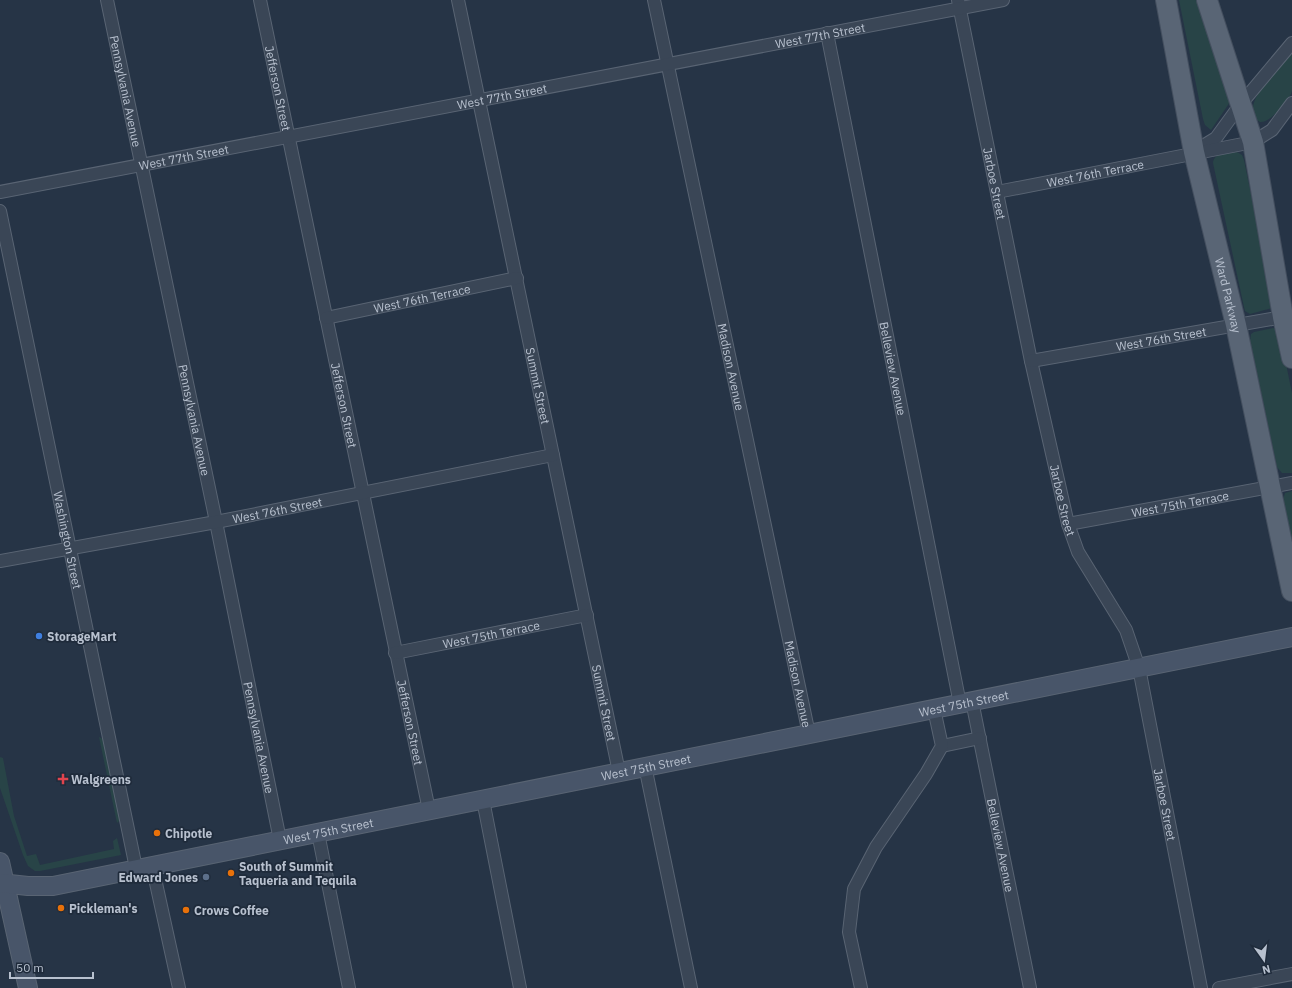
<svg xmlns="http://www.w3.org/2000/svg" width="1292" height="988" font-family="'IBM Plex Sans',sans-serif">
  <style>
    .green { fill: #284447 }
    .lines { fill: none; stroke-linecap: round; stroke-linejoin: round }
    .minor-casing { stroke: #596473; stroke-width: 14 }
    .secondary-casing { stroke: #596473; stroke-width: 20 }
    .primary-casing { stroke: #444f5f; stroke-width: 22 }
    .minor { stroke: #3a4656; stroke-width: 12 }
    .secondary { stroke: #485569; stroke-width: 18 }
    .primary { stroke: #596575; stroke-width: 20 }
    .shop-dot { fill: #3f7fe0; stroke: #1f2b3b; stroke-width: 1.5 }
    .health-dot { fill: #e0444e; stroke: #1f2b3b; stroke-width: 1.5 }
    .food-dot { fill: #e8710a; stroke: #1f2b3b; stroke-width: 1.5 }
    .service-dot { fill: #5c6f8a; stroke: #1f2b3b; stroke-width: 1.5 }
    .labels { text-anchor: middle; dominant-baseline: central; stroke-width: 3.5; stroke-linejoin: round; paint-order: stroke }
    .street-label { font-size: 12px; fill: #b8c1cf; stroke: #1f2b3b }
    .poi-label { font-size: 12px; font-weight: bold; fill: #b8c1cf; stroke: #1f2b3b; text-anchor: start }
  </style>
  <rect width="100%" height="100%" fill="#263446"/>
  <!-- green -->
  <path class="green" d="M1179 0H1200L1230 102 1211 130 1205 125 1203 119Z
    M1292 53C1292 64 1292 80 1292 91 1290 100 1270 123 1260 122 1235 108 1281 65 1292 53Z
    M1237 152 1242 155 1244 160 1273 300 1272 308 1250 314 1245 311 1244 307 1213 163C1214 152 1228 153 1237 152Z
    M1273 328 1276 329 1280 335 1292 393V473H1282L1277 467 1250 341 1251 334 1254 332Z
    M1292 491V542L1283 500 1285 493Z
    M99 737 103 739 120 820 117 823Z
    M0 757 3 758 14 816 27 856 36 854 40 865 114 849 113 841 117 838 121 855 40 871H35L28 866 23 855 0 788Z"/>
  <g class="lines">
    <defs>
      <g id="minor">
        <path id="s1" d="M107 0 214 512 280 840"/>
        <path id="s2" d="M260 0 429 810"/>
        <path id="s3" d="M458 0 619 772"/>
        <path id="s4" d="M654 0 809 734"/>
        <path id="s5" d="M958 0 1031 361 1068 524 1078 552 1126 630 1139 668 1201 988"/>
        <path id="s6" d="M827 33 960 704"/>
        <path d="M1198 149 1216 138 1240 105 1292 43"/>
        <path id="s7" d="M0 192 1003 0"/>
        <path id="s8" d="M997 192 1253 142 1272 130 1292 103"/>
        <path id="s9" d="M0 211 136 868"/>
        <path id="s10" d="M326 318 517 278"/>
        <path id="s11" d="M1031 361 1289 316"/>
        <path id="s12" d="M1068 524 1292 483"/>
        <path id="s13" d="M0 561 216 522 553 455"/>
        <path id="s14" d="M395 653 587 615"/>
        <path id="s15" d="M972 701 1030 988"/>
        <path d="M942 746 980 738"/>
        <path d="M645 766 691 988"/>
        <path d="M483 800 520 988"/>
        <path d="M318 833 349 988"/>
        <path d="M152 865 179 988"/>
        <path d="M861 988 849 932 854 889 876 847 926 774 942 746 934 709"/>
        <path d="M1219 988 1292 974"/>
      </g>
      <g id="secondary">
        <path d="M0 862 28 988"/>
        <path id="s16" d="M0 883 28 886H53L1292 637"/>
      </g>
      <g id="primary">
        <path id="s17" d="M1166 0 1194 152 1236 325 1292 591"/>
        <path d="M1207 0 1253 142 1283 317 1292 358"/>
      </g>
    </defs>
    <!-- minor casing -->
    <use href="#minor" class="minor-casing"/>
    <!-- secondary casing -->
    <use href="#secondary" class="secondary-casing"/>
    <!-- primary casing -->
    <use href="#primary" class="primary-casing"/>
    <!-- minor -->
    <use href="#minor" class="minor"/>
    <!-- secondary -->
    <use href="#secondary" class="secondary"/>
    <!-- primary -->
    <use href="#primary" class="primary"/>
  </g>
  <!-- markers -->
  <circle class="shop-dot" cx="39" cy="636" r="4"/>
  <path class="health-dot" d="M61 773h4v4h4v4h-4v4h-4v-4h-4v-4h4z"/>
  <g class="food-dot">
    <circle cx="157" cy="833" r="4"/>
    <circle cx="231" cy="873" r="4"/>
    <circle cx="61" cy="908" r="4"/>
    <circle cx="186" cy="910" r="4"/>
  </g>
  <circle class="service-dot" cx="206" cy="877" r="4"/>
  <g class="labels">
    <!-- street labels -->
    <g class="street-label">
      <text stroke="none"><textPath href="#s7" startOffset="835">West 77th Street</textPath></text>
      <text stroke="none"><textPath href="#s2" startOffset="90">Jefferson Street</textPath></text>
      <text stroke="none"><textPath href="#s1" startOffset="93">Pennsylvania Avenue</textPath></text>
      <text stroke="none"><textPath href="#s7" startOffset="511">West 77th Street</textPath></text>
      <text stroke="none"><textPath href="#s7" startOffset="187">West 77th Street</textPath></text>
      <text stroke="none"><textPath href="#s8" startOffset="100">West 76th Terrace</textPath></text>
      <text stroke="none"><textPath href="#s5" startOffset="187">Jarboe Street</textPath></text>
      <text stroke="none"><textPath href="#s17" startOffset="302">Ward Parkway</textPath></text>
      <text stroke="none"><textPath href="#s10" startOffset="98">West 76th Terrace</textPath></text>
      <text stroke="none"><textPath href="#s11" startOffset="132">West 76th Street</textPath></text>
      <text stroke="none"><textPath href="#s4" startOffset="375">Madison Avenue</textPath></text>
      <text stroke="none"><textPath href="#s6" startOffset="342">Belleview Avenue</textPath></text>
      <text stroke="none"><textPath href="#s3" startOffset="394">Summit Street</textPath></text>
      <text stroke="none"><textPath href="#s2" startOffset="414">Jefferson Street</textPath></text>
      <text stroke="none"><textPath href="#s1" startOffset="429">Pennsylvania Avenue</textPath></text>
      <text stroke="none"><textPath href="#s5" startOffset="511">Jarboe Street</textPath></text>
      <text stroke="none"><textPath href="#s12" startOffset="114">West 75th Terrace</textPath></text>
      <text stroke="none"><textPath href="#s13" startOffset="282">West 76th Street</textPath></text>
      <text stroke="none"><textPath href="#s9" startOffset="336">Washington Street</textPath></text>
      <text stroke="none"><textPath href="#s14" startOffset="98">West 75th Terrace</textPath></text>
      <text stroke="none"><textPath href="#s4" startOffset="699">Madison Avenue</textPath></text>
      <text stroke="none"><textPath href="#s3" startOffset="718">Summit Street</textPath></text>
      <text stroke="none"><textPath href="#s16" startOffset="982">West 75th Street</textPath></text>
      <text stroke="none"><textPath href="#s2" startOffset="738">Jefferson Street</textPath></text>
      <text stroke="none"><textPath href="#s1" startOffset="753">Pennsylvania Avenue</textPath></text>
      <text stroke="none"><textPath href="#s16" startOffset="658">West 75th Street</textPath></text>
      <text stroke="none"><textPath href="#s5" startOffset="836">Jarboe Street</textPath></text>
      <text stroke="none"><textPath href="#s16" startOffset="334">West 75th Street</textPath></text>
      <text stroke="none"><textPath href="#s15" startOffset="147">Belleview Avenue</textPath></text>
    </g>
    <!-- poi labels -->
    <g class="poi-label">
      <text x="47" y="636">StorageMart</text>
      <text x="71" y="779">Walgreens</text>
      <text x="165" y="833">Chipotle</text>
      <text x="239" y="866">South of Summit<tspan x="239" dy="14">Taqueria and Tequila</tspan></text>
      <text x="198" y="877" text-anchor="end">Edward Jones</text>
      <text x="69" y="908">Pickleman's</text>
      <text x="194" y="910">Crows Coffee</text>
    </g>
  </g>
  <!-- north arrow -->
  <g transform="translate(1264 960) rotate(166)" stroke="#1f2b3b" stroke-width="3" paint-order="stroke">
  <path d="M0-3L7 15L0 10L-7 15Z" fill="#b8c1cf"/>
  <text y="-6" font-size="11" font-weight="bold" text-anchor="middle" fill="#b8c1cf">N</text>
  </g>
  <!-- scale -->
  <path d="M10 972v6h83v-6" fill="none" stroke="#b8c1cf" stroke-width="2"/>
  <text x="16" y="972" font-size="12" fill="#b8c1cf" stroke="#1f2b3b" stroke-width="3" paint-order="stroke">50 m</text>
</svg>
